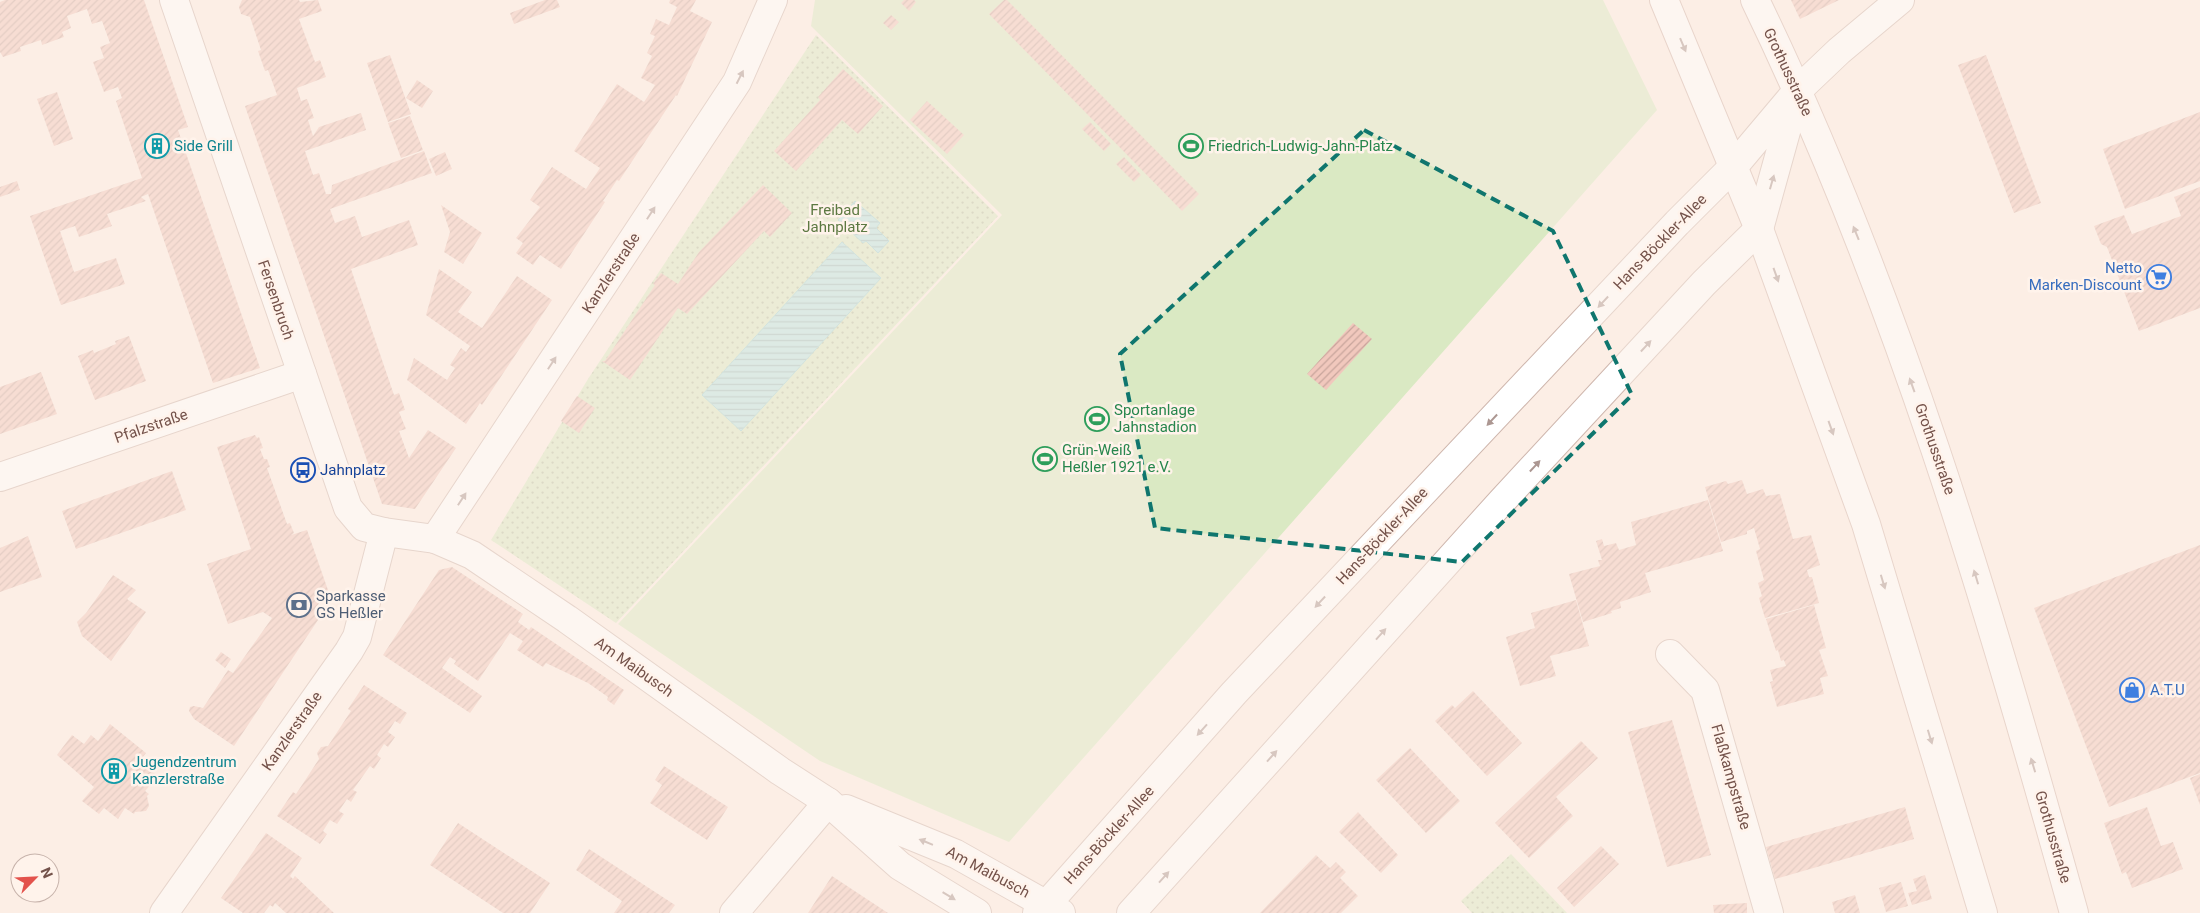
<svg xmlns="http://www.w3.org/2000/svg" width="2200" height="913" font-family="Roboto,sans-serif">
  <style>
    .grass { fill: url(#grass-dots) }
    .garden { fill: #dae9c3 }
    .water { fill: url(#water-rules); stroke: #a0d6d5 }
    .building { fill: url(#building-hatch) }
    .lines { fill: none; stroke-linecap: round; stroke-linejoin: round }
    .minor-casing { stroke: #cfb7ae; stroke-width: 30 }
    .tertiary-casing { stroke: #cfb7ae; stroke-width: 30 }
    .secondary-casing { stroke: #d2b5ab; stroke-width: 30 }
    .minor { stroke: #fff; stroke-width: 28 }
    .tertiary { stroke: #fff; stroke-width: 28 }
    .secondary { stroke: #fff; stroke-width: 28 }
    .oneway { fill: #ac9792 }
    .marked { fill: none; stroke: #0f766e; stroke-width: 4; stroke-dasharray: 10 6; stroke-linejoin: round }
    .labels { text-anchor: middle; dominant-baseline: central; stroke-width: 5; stroke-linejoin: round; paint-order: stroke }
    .street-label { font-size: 15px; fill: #74524a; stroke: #fff3eb }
    .culture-label { font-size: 15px; fill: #0d838f; stroke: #fff3eb; text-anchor: start }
    .leisure-label { font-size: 15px; fill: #27864d; stroke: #fff3eb; text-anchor: start }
    .park-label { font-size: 15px; fill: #5d7942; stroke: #fff3eb }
    .shop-label { font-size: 15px; fill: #366cbe; stroke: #fff3eb; text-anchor: end }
    .transit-label { font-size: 15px; fill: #164399; stroke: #fff3eb; text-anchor: start }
    .service-label { font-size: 15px; fill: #4e5e75; stroke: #fff3eb; text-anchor: start }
  </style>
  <defs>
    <pattern id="grass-dots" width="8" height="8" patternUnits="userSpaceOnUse" patternTransform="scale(1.25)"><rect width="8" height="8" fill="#dae9c3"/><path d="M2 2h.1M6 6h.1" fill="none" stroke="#b5bfa0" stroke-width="1.8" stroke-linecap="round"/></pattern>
    <pattern id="water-rules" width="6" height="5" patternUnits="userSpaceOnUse" patternTransform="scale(1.25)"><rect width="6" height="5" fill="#b9e5e3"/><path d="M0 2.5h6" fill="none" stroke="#9bbcba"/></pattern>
    <pattern id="building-hatch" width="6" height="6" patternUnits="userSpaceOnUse" patternTransform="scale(1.25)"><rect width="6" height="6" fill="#f1c8bd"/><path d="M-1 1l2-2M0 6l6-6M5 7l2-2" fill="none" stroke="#c8a59c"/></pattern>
  </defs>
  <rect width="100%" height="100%" fill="#fceee5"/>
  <!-- grass -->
  <path class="grass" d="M816 35 998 216 616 623 491 540 588 379Z
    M1511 854 1567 913H1472L1461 901Z"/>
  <!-- garden -->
  <path class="garden" d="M815 0H1603L1657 110 1009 842 820 761 618 624 1002 215 811 26Z"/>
  <!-- water -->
  <path class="water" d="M855 201 880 223 876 228 889 241 878 253 866 241 863 243 838 220Z
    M842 242 881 278 741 431 702 395Z"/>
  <!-- building -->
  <path class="building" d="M5 0H144L188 127 178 130 260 368 213 383 148 194 141 197 146 201 107 214 112 226 79 237 75 226 60 231 74 272 116 258 125 284 61 305 30 216 142 178 116 101 122 98 118 87 104 92 93 62 104 58 100 47 110 43 102 21 92 24 87 9 67 16 71 28 62 32 64 37 42 45 41 40 20 47 21 51 3 57 0 52V2Z
    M242 0H299L300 2 318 0 322 11 299 19 315 62 320 60 326 77 297 88 301 101 307 99 314 118 308 120 313 136 319 127 361 113 366 130 305 151 313 175 319 173 326 194H331L332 185 424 151 432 173 330 209 335 223 355 216 362 237 409 220 418 245 351 269 394 395 399 393 405 410 399 412 406 429 399 431 409 458 428 430 456 448 415 509 382 504 247 112 245 106 277 95 268 70 265 71 258 51 261 50 250 17 241 14 239 7Z
    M545 0H557L560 7 514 24 510 13Z
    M670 0H696L690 11 712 22 677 96 676 95 619 181 617 180 603 201 605 202 561 269 540 255 533 265 516 253 523 243 516 238 540 207 530 200 552 167 586 189 600 168 574 151 617 84 644 102 650 93 655 85 641 78 652 56 647 53 655 36 650 34 656 19 669 25 677 7 669 3Z
    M904 0H914L916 2 909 11 901 3Z
    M1004 0H1007L1199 194 1182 211 989 14Z
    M1791 0H1839L1800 19Z
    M891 15 899 22 891 30 883 23Z
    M390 55 411 114 388 122 367 63Z
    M1986 55 2041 203 2014 213 1958 65Z
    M843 69 883 106 858 134 842 120 796 171 774 151 820 100 818 97Z
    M417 80 433 91 422 108 406 98Z
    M57 92 73 139 54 146 37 99Z
    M927 101 964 135 947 154 910 120Z
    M2200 112V181L2125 209 2103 149Z
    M410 116 423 150 401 158 388 123Z
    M1090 122 1111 144 1104 151 1082 129Z
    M445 152 452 169 436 176 429 159Z
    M1124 157 1141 175 1134 182 1116 164Z
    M17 181 20 190 0 197V187Z
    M763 185 792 213 770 237 764 231 687 314 678 308 630 380 602 361H605L655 285 653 284 661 273 678 284 699 252Z
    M2200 187V308L2139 331 2107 247 2101 244 2094 226 2124 215 2132 234 2181 216 2174 197Z
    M441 205 482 233 463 264 444 252 450 232Z
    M439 269 472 292 458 312 482 328 517 276 552 300 482 405 480 403 466 424 407 380 414 358 447 380 455 368 450 365 461 348 466 352 470 346 426 315Z
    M1353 323 1372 339 1326 390 1307 374Z
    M129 336 146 381 95 400 78 356 93 350 94 353 116 344 115 341Z
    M41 372 57 414 0 434V387Z
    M577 396 595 408 579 433 561 421Z
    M255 435 257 438 259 437 263 448 260 449 264 459H267L270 467 267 468 287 524 290 523 294 533 291 535 307 530 328 590 315 609 322 614 234 746 194 719 189 711 190 707 194 706 203 708 228 670 233 673 272 618 263 612 228 624 207 564 251 549 217 447Z
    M172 471 186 510 76 549 62 511Z
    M1742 480 1747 494 1763 489 1766 496 1780 494 1793 539 1811 535 1820 565 1807 570 1809 577H1812L1819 603 1765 618 1759 598 1762 596 1758 583 1764 580 1756 551 1760 549 1754 528 1747 531V534L1721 542 1705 487 1726 481 1728 484Z
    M1708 500 1723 551 1645 573 1651 592 1620 602 1621 608 1611 611 1612 613 1583 622 1569 574 1600 566 1598 560H1602L1596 541 1602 539 1604 546 1616 543 1619 550 1636 545 1631 522Z
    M28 536 42 577 0 592V548Z
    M2200 545V773L2109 807 2034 608Z
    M452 567 523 614 518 622 529 630 531 627 624 690 614 705 607 700 608 697 588 683 546 663 543 667 517 650 523 641 510 633 478 681 454 664 456 661 450 657 442 668 482 696 470 713 383 655 439 570Z
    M113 575 136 590 127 599 146 612 111 661 82 636 77 622 86 613Z
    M1576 600 1589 646 1550 656 1556 676 1520 686 1506 637 1535 628 1531 613Z
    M1814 605 1826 648 1819 650 1828 676 1820 678 1824 694 1777 707 1770 682 1773 681 1770 670 1786 666 1784 660 1781 661 1778 650 1776 651 1766 619Z
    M221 652 231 659 225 668 215 660Z
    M364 685 407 713 400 724 395 721 388 732 395 737 388 747 384 744 377 755 381 758 374 769 370 766 353 790 357 792 351 802 347 799 339 811 344 814 337 824 330 820 323 831 327 834 320 844 277 816 293 792 296 794 304 782 319 759 317 753 321 747 328 746 351 711 348 709Z
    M1473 691 1522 743 1487 776 1435 721 1452 705 1455 708Z
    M1672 720 1711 855 1667 867 1628 732Z
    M110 724 146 753 139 762 158 776 145 791 149 794 147 796 149 806 146 811 135 812 134 814 125 808 118 819 104 808 99 814 82 801 94 787 57 755 72 735 84 744 91 735 98 741Z
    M1581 741 1598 758 1556 797 1573 816 1529 858 1495 823Z
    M1410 748 1460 801 1426 833 1376 780Z
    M664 766 728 807 707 840 650 803 662 785 655 780Z
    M2200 774V805L2190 778Z
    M1905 807 1914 839 1775 879 1766 847Z
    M2147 807 2161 846 2173 842 2183 869 2132 888 2126 872 2122 874 2104 823Z
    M1358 812 1398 855 1381 873 1339 832Z
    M458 823 550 883 530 913H503L430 865Z
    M266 833 302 858 290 876 293 879 295 876 334 913H286L275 903 273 907 270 905 264 913H243L221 898Z
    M1601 846 1619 864 1574 907 1557 888Z
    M589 849 675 905 669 913H614L622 901 576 870Z
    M1316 855 1330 868 1336 862 1346 872 1340 878 1358 896 1341 913H1260Z
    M1925 875 1932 899 1912 905 1908 893 1917 891 1913 879Z
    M832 876 888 913H808Z
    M1901 882 1908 906 1886 912 1879 888Z
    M1855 895 1860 913H1835L1832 902Z
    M1747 903V913H1714L1713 905Z"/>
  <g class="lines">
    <defs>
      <path id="minor" d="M1798 90 1839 51 1900 0
        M0 477 302 374
        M435 539 737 82 773 0
        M1670 654 1705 690 1769 913
        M164 913 349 651 357 637 384 532
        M734 913 828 802"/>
      <path id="tertiary" d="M174 0 348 508 364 527 384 532 435 539 472 555 567 619 780 771 828 802 900 866 977 913
        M846 809 956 854 1061 913
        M1037 913 1047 904 1234 693 1677 223 1734 166 1798 90
        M1131 913 1502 501 1704 283 1759 229 1795 99"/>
      <path id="secondary" d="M1664 0 1759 229 1866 524 1983 913
        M1755 0C1896 291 1988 602 2074 913"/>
    </defs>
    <!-- minor casing -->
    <use href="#minor" class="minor-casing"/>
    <!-- tertiary casing -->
    <use href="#tertiary" class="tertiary-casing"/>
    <!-- secondary casing -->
    <use href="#secondary" class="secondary-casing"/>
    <!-- minor -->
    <use href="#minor" class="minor"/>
    <!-- tertiary -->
    <use href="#tertiary" class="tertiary"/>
    <!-- secondary -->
    <use href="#secondary" class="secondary"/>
  </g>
  <!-- one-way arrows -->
  <defs><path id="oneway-solid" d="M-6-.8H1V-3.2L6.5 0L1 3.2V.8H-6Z" transform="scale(1.25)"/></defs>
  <g class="oneway">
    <use href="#oneway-solid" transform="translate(1683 45) rotate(67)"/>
    <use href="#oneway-solid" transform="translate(740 77) rotate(-63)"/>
    <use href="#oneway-solid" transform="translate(1772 182) rotate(-74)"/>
    <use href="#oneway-solid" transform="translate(651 213) rotate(-57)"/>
    <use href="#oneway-solid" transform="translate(1856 233) rotate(-112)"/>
    <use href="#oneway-solid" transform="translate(1776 275) rotate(70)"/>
    <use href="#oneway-solid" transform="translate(1603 302) rotate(133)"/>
    <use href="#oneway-solid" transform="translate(1646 346) rotate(-47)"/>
    <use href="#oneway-solid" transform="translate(552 363) rotate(-57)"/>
    <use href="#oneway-solid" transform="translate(1912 385) rotate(-110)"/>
    <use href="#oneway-solid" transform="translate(1492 420) rotate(133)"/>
    <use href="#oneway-solid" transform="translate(1831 428) rotate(70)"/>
    <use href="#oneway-solid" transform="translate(1535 466) rotate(-47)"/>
    <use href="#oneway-solid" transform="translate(462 499) rotate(-57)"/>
    <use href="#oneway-solid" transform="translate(1976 577) rotate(-107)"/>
    <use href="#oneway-solid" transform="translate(1883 582) rotate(73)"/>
    <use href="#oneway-solid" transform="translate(1320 602) rotate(133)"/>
    <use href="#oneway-solid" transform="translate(1381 634) rotate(-48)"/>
    <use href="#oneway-solid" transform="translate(1202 730) rotate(132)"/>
    <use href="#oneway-solid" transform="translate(1930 737) rotate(73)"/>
    <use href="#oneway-solid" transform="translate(1272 756) rotate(-48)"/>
    <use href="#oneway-solid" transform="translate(2033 765) rotate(-107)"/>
    <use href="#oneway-solid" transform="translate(926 842) rotate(-158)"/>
    <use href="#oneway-solid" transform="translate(1164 877) rotate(-48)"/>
    <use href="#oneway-solid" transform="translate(949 896) rotate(31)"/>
  </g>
  <!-- marked area -->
  <path d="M0 0H2200V913H0ZM1364 130 1553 231 1632 395 1462 562 1155 528 1120 354Z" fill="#fceee5" fill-opacity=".55" fill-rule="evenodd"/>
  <path class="marked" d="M1364 130 1553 231 1632 395 1462 562 1155 528 1120 354Z"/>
  <!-- icons -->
  <defs>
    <symbol id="building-ring" viewBox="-11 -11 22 22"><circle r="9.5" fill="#fff3eb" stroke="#0f9aa8" stroke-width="1.5"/><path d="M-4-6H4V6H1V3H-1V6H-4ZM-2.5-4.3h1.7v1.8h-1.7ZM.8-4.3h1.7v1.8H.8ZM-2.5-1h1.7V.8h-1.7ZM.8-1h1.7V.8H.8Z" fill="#0f9aa8"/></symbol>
    <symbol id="stadium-ring" viewBox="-11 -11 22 22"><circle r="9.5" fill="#fff3eb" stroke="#2e9e5b" stroke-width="1.5"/><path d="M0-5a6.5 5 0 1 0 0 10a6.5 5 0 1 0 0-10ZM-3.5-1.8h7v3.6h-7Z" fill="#2e9e5b"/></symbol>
    <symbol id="supermarket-ring" viewBox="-11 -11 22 22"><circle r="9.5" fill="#fff3eb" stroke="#3f7fe0" stroke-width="1.5"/><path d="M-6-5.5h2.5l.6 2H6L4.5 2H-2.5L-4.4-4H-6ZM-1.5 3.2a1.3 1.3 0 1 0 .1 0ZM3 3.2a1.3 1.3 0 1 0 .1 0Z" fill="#3f7fe0"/></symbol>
    <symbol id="bus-ring" viewBox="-11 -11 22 22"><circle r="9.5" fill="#fff3eb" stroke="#1a4fb4" stroke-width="1.5"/><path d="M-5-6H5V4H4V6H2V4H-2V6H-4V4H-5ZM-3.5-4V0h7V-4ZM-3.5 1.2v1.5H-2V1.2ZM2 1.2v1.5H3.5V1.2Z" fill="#1a4fb4"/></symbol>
    <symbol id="bank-ring" viewBox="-11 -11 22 22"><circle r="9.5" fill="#fff3eb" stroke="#5c6f8a" stroke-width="1.5"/><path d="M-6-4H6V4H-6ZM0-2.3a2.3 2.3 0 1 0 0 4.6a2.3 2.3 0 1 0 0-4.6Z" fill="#5c6f8a"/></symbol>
    <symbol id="shop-ring" viewBox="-11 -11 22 22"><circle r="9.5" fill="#fff3eb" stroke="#3f7fe0" stroke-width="1.5"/><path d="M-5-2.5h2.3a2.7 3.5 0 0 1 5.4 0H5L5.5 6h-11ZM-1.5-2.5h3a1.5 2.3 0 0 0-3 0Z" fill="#3f7fe0"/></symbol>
  </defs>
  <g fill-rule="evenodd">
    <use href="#building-ring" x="143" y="132" width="28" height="28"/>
    <use href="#stadium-ring" x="1177" y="132" width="28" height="28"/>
    <use href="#supermarket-ring" x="2145" y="263" width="28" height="28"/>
    <use href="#stadium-ring" x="1083" y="405" width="28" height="28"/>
    <use href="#stadium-ring" x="1031" y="445" width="28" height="28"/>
    <use href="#bus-ring" x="289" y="456" width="28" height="28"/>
    <use href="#bank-ring" x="285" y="591" width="28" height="28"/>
    <use href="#shop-ring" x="2118" y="676" width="28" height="28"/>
    <use href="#building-ring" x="100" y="757" width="28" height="28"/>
  </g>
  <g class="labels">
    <!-- street labels -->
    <g class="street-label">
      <text transform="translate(1788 72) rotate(65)">Grothusstraße</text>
      <text transform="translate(1660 242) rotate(-46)">Hans-Böckler-Allee</text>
      <text transform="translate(611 273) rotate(-57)">Kanzlerstraße</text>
      <text transform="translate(276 300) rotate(71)">Fersenbruch</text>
      <text transform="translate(151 426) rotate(-19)">Pfalzstraße</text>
      <text transform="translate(1935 449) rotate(71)">Grothusstraße</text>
      <text transform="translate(1382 536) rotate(-47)">Hans-Böckler-Allee</text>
      <text transform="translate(634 667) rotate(35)">Am Maibusch</text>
      <text transform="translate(292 731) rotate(-55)">Kanzlerstraße</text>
      <text transform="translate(1731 777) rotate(74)">Flaßkampstraße</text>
      <text transform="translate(1109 835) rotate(-48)">Hans-Böckler-Allee</text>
      <text transform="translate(2053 837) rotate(74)">Grothusstraße</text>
      <text transform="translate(988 872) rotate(28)">Am Maibusch</text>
    </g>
    <!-- culture labels -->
    <g class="culture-label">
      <text x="174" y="146">Side Grill</text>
      <text x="132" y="762">Jugendzentrum<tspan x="132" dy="17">Kanzlerstraße</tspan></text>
    </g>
    <!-- leisure labels -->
    <g class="leisure-label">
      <text x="1208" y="146">Friedrich-Ludwig-Jahn-Platz</text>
      <text x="1114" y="410">Sportanlage<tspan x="1114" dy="17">Jahnstadion</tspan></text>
      <text x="1062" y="450">Grün-Weiß<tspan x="1062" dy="17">Heßler 1921 e.V.</tspan></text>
    </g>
    <!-- park labels -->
    <g class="park-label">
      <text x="835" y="210">Freibad<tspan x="835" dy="17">Jahnplatz</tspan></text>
    </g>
    <!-- shop labels -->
    <g class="shop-label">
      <text x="2142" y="268">Netto<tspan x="2142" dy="17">Marken-Discount</tspan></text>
      <text x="2150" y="690" text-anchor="start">A.T.U</text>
    </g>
    <!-- transit labels -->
    <g class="transit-label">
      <text x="320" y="470">Jahnplatz</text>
    </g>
    <!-- service labels -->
    <g class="service-label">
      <text x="316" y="596">Sparkasse<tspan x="316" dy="17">GS Heßler</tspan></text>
    </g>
  </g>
  <!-- north arrow -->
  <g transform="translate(35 878) rotate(66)"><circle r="24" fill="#fff3eb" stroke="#c7b3ab"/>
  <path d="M0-4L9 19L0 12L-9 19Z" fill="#e3524c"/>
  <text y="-8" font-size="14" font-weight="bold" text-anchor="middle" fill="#74524a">N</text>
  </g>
</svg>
